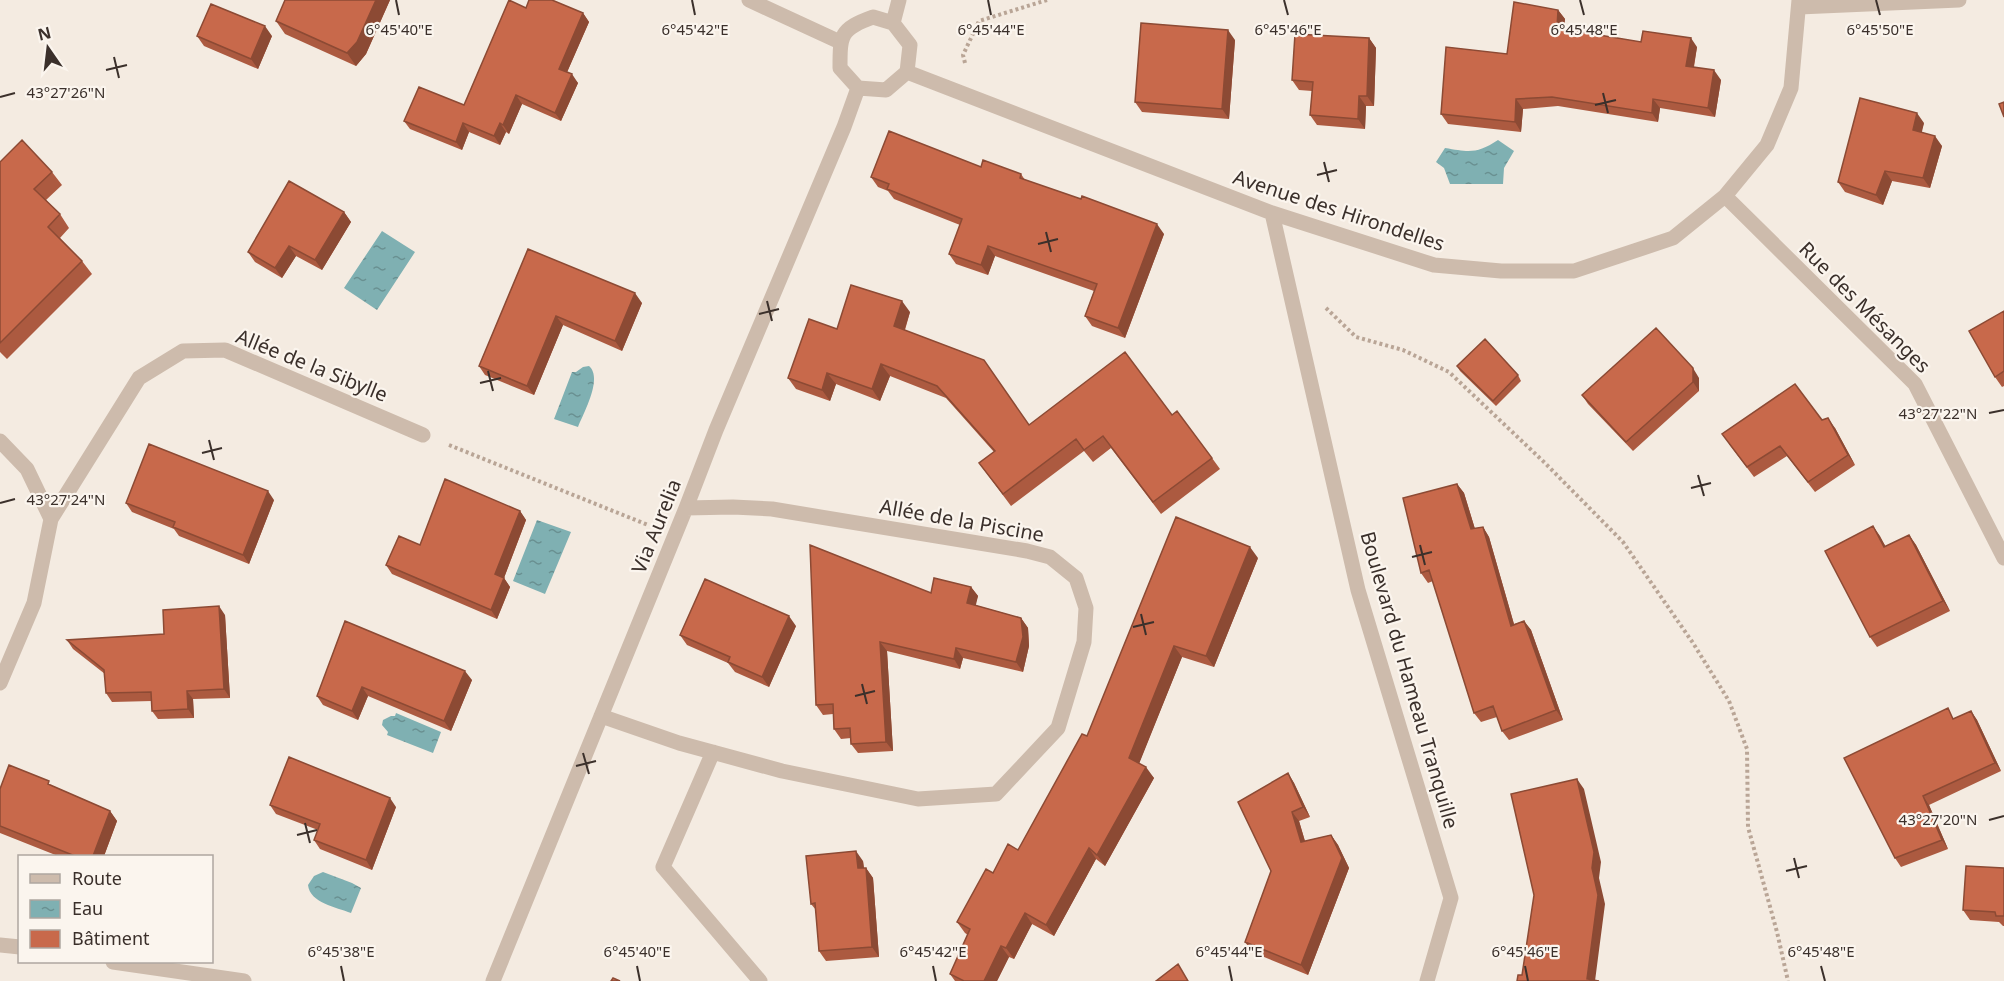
<svg xmlns="http://www.w3.org/2000/svg" width="2004" height="981" font-family="'Noto Sans',sans-serif">
  <style>
    .water { fill: url(#water-ripples) }
    .lines { fill: none; stroke-linecap: round; stroke-linejoin: round }
    .path { stroke: #b9a596; stroke-width: 4; stroke-dasharray: 3 3; stroke-linecap: butt }
    .minor { stroke: #cdbbac; stroke-width: 15 }
    .wall { fill: #ac5a40 }
    .shaded-wall { fill: #8c4a34 }
    .building { fill: #c8694b; stroke: #8c4a34; stroke-width: 1.5 }
    .ticks { fill: none; stroke: #3b302b; stroke-width: 2 }
    .labels { text-anchor: middle; dominant-baseline: central; stroke-width: 4.5; stroke-linejoin: round; paint-order: stroke }
    .street-label { font-size: 20px; fill: #3b302b; stroke: #fbf5ee }
    .ticks-label { font-size: 15px; text-anchor: middle; fill: #3b302b; stroke: #fbf5ee; stroke-width: 4.5; stroke-linejoin: round; paint-order: stroke }
  </style>
  <defs>
    <pattern id="water-ripples" width="26" height="14" patternUnits="userSpaceOnUse" patternTransform="scale(1.5)"><rect width="26" height="14" fill="#7fb0b2"/><path d="M2 4q2-2 4 0t4 0M15 11q2-2 4 0t4 0" fill="none" stroke="#699091"/></pattern>
  </defs>
  <rect width="100%" height="100%" fill="#f4ebe1"/>
  <!-- water -->
  <path class="water" d="M1498 140 1514 151 1504 168 1503 184H1450L1444 168 1436 162 1445 148C1469 152 1477 154 1498 140Z
    M382 231 415 252 377 310 344 288Z
    M589 366C603 378 584 412 578 427L554 419 572 372H576L583 367Z
    M537 520 571 532 545 594 513 581Z
    M396 713 441 732 433 753 387 735 388 732 382 725 383 720 391 716H395Z
    M323 872 352 883 361 888 351 913C336 907 310 903 308 885L314 876Z"/>
  <g class="lines">
    <!-- path -->
    <path class="path" d="M965 63 963 55 979 21 1047 0
      M1326 308 1356 337 1403 350 1449 372 1545 463 1623 542 1693 643 1729 701 1747 749 1748 827 1777 932 1788 981
      M449 445 648 525"/>
    <!-- minor -->
    <path class="minor" d="M749 0 840 42
      M1799 7 1959 0
      M873 17 893 23 910 45 907 72 886 90 858 88 840 68C840 35 840 29 873 17Z
      M893 23 899 0
      M907 72 1272 213 1434 265 1501 271H1574L1673 238 1725 196 1767 145 1791 88 1799 0
      M1725 196 1915 384 2004 558
      M1272 213 1358 590 1451 898 1427 981
      M0 441 27 469 51 519 34 603 0 683
      M51 519 139 378 183 351 225 350 423 435
      M601 716 679 743 782 771 918 799 996 794 1058 728 1084 642 1086 608 1076 578 1050 557 1027 551 772 509 733 507 686 508
      M713 752 663 867 760 981
      M0 945 20 947
      M113 962 244 981
      M493 981 686 508 716 430 844 127 858 88"/>
  </g>
  <!-- wall -->
  <path class="wall" d="M285 0H390L366 54 356 66 285 34 276 21Z
    M526 8 583 13 589 22 567 72 578 83 561 121 522 104 509 134 506 132 500 145 469 132 462 150 410 129 404 121 464 105Z
    M1558 10 1565 19 1564 29 1641 42 1697 47 1694 67 1721 80 1715 117 1660 108 1658 122 1558 106 1523 109 1521 132 1448 124 1441 114Z
    M197 36H272L258 69 204 46Z
    M1369 38 1376 48 1374 106H1366L1365 129 1317 125 1310 115 1312 91 1299 90 1292 80Z
    M1235 40 1229 119 1142 112 1135 102Z
    M1924 123 1921 132 1942 146 1930 188 1892 181 1883 205 1845 192 1838 182Z
    M0 162 52 172 62 185 46 200 60 214 69 228 60 238 82 261 92 274 7 359 0 352Z
    M981 167 1021 174 1025 180 1164 234 1125 338 1092 326 1085 316 1094 291 995 256 988 275 956 264 949 254 960 225 894 199 888 191 878 187 871 177Z
    M344 212 351 222 322 270 296 256 282 278 255 262 248 252Z
    M528 249 642 303 622 351 563 325 534 395 485 375 479 366Z
    M2004 311V386L2002 387 1995 377Z
    M910 312 905 330 1029 425 1172 415 1212 458 1220 469 1161 514 1111 448 1093 462 1084 451 1011 506 979 463 994 452 946 398 890 376 880 401 836 384 830 401 796 389 788 378 837 329Z
    M1457 366 1518 375 1521 381 1496 406 1460 371Z
    M1699 378V391L1633 451 1588 404 1582 395Z
    M1822 420 1835 428 1855 465 1815 492 1787 456 1754 477 1729 444Z
    M1457 484 1464 493 1475 529 1483 527 1489 537 1514 624 1524 621 1531 630 1563 720 1509 740 1502 731 1497 717 1481 722 1474 713 1433 581 1428 583 1421 573Z
    M274 500 249 564 179 536 174 529 132 512 126 503Z
    M520 511 526 520 504 578 510 587 497 619 392 574 386 565 420 545Z
    M1873 526 1886 547 1909 535 1916 545 1950 611 1877 647 1870 637Z
    M1258 558 1214 667 1182 657 1139 763 1154 778 1105 866 1096 859 1054 936 1032 924 1014 959 1009 957 997 981H955L950 974 968 935 965 933 957 922 993 873 1018 850 1087 736Z
    M971 587 978 596 975 605 1021 618 1028 628 1029 646 1023 672 963 658 960 669 887 651 893 751 858 753 851 744V738L841 739 834 729 833 714 823 715 816 705 931 593Z
    M225 615 230 698 193 699 194 718 158 719 152 711V701L112 702 106 693 105 674 73 649 67 640 164 634Z
    M345 621 472 680 451 731 368 696 358 720 323 705 317 696Z
    M796 626 769 687 735 672 728 663 687 645 680 635Z
    M1971 711 1977 720 2001 771 1929 805 1948 849 1901 867 1895 858 1955 718Z
    M1288 773 1294 783 1310 817 1299 821 1305 841 1331 835 1338 845 1349 868 1308 975 1252 952 1245 942 1271 871Z
    M53 786 110 811 117 821 104 856H58L0 833V789Z
    M270 805 396 807 372 870 320 849 314 840 318 830 276 814Z
    M863 861 864 868H866L873 878 879 957 826 961 819 951 816 910 811 904Z
    M2004 868V926H2003L1999 922 1970 920 1963 910Z"/>
  <!-- shaded-wall -->
  <path class="shaded-wall" d="M376 0H390L366 54 356 66 347 53Z
    M1558 10 1565 19 1563 37 1557 28Z
    M583 13 589 22 565 77 559 69Z
    M265 26 272 36 258 69 251 59Z
    M1228 30 1235 40 1229 119 1222 109Z
    M1369 38 1376 48 1374 106 1367 96Z
    M1691 38 1697 47 1692 76 1686 66Z
    M1714 70 1721 80 1715 117 1708 108Z
    M572 74 578 83 561 121 555 113Z
    M516 95 522 104 509 134 503 125Z
    M1359 96 1366 106 1365 129 1358 119Z
    M1516 99 1523 109 1521 132 1515 122Z
    M1653 99 1660 108 1658 122 1652 113Z
    M1917 113 1924 123 1920 140 1913 130Z
    M463 123 469 132 462 150 456 142Z
    M500 123 506 132 500 145 494 136Z
    M1935 136 1942 146 1930 188 1923 178Z
    M1885 171 1892 181 1883 205 1876 195Z
    M344 212 351 222 322 270 315 260Z
    M1157 224 1164 234 1125 338 1118 328Z
    M289 246 296 256 282 278 275 268Z
    M988 246 995 256 988 275 981 265Z
    M635 293 642 303 622 351 615 341Z
    M902 301 910 312 902 338 894 326Z
    M556 316 563 325 534 395 527 386Z
    M881 364 890 376 880 401 872 389Z
    M1693 368 1699 378V391L1693 382Z
    M827 373 836 384 830 401 822 390Z
    M1828 418 1835 428 1855 465 1848 455Z
    M1457 484 1464 493 1478 539 1471 529Z
    M268 491 274 500 249 564 243 555Z
    M520 511 526 520 502 583 495 574Z
    M1873 526 1880 536 1891 557 1884 547Z
    M1483 527 1489 537 1517 635 1511 626Z
    M1909 535 1916 545 1950 611 1943 601Z
    M1250 547 1258 558 1214 667 1206 656Z
    M504 578 510 587 497 619 491 610Z
    M971 587 978 596 974 613 967 603Z
    M219 606 225 615 230 698 224 689Z
    M789 616 796 626 769 687 762 677Z
    M1021 618 1028 628 1029 646 1023 672 1016 662Z
    M1524 621 1531 630 1563 720 1556 710Z
    M880 642 887 651 893 751 886 742Z
    M1174 646 1182 657 1137 769 1129 758Z
    M956 648 963 658 960 669 954 659Z
    M465 671 472 680 451 731 444 721Z
    M362 687 368 696 358 720 352 711Z
    M187 691 193 699 194 718 188 709Z
    M1971 711 1977 720 2001 771 1995 763Z
    M1146 767 1154 778 1105 866 1097 855Z
    M1288 773 1294 783 1310 817 1303 807Z
    M1577 779 1584 789 1601 862 1599 878 1605 904 1595 981 1587 979 1592 868Z
    M1923 796 1929 805 1948 849 1942 840Z
    M390 798 396 807 372 870 366 860Z
    M110 811 117 821 104 856H93Z
    M1292 812 1299 821 1308 852 1301 842Z
    M1331 835 1338 845 1349 868 1308 975 1301 965Z
    M1089 848 1096 859 1054 936 1046 925Z
    M856 851 863 861 865 878 858 868Z
    M866 868 873 878 879 957 872 947Z
    M1025 913 1032 924 1014 959 1006 948Z
    M1001 946 1009 957 997 981H984Z"/>
  <!-- building -->
  <path class="building" d="M285 0H376L357 42 347 53 276 21Z
    M509 0 526 8 529 0H552L583 13 559 69 572 74 555 113 516 95 503 125 500 123 494 136 463 123 456 142 404 121 419 87 464 105Z
    M1514 2 1558 10 1557 28 1641 42 1643 31 1691 38 1686 66 1714 70 1708 108 1653 99 1652 113 1552 97 1516 99 1515 122 1441 114 1446 47 1507 54Z
    M211 4 265 26 251 59 197 36Z
    M1141 23 1228 30 1222 109 1135 102Z
    M1295 34 1369 38 1367 96H1359L1358 119 1310 115 1313 82 1292 80Z
    M1860 98 1917 113 1913 130 1935 136 1923 178 1885 171 1876 195 1838 182Z
    M2004 102V117L1999 104Z
    M889 131 981 167 983 160 1021 174 1020 178 1081 199 1082 196 1157 224 1118 328 1085 316 1097 284 988 246 981 265 949 254 962 219 887 189 889 184 871 177Z
    M22 140 52 172 34 189 60 214 48 227 82 261 0 343V162Z
    M289 181 344 212 315 260 289 246 275 268 248 252Z
    M528 249 635 293 615 341 556 316 527 386 479 366Z
    M851 285 902 301 894 326 984 360 1029 425 1125 352 1172 415 1177 411 1212 458 1153 502 1103 436 1084 450 1076 439 1003 494 979 463 995 451 937 386 881 364 872 389 827 373 822 390 788 378 809 319 837 329Z
    M2004 311V371L1995 377 1969 331Z
    M1656 328 1693 368V382L1626 442 1582 395Z
    M1485 339 1518 375 1493 401 1457 366Z
    M1795 384 1822 420 1828 418 1848 455 1808 482 1780 446 1747 467 1722 434Z
    M149 444 268 491 243 555 173 527 175 522 126 503Z
    M445 479 520 511 495 574 504 578 491 610 386 565 399 536 420 545Z
    M1457 484 1471 529 1483 527 1511 626 1524 621 1556 710 1502 731 1493 706 1474 713 1429 570 1421 573 1403 498Z
    M1176 517 1250 547 1206 656 1174 646 1129 758 1146 767 1097 855 1089 848 1046 925 1025 913 1006 948 1001 946 984 981H964L950 974 970 929 957 922 986 869 993 873 1008 844 1018 850 1082 734 1087 736Z
    M1873 526 1884 547 1909 535 1943 601 1870 637 1825 551Z
    M810 545 931 593 934 578 971 587 967 603 1021 618 1023 637 1016 662 956 648 954 659 880 642 886 742 851 744 850 728 834 729 833 704 816 705Z
    M705 579 789 616 762 677 728 662 730 657 680 635Z
    M219 606 224 689 187 691 188 709 152 711 151 692 106 693 104 670 67 640 164 634 163 610Z
    M345 621 465 671 444 721 362 687 352 711 317 696Z
    M1948 708 1953 719 1971 711 1995 763 1923 796 1942 840 1895 858 1844 758Z
    M289 757 390 798 366 860 314 840 320 824 270 805Z
    M9 765 49 781 48 784 110 811 93 856H75L0 826V789Z
    M1288 773 1303 807 1292 812 1301 842 1331 835 1342 858 1301 965 1245 942 1271 871 1238 802Z
    M1577 779 1594 852 1592 868 1598 895 1587 979 1599 981H1517L1518 975H1522L1534 895 1511 794Z
    M856 851 858 868H866L872 947 819 951 815 903 811 904 806 856Z
    M1966 866 2004 868V916H1996L1995 912 1963 910Z
    M1178 964 1188 981H1156Z
    M613 978 620 981H611Z"/>
  <!-- ticks -->
  <path class="ticks" d="M396 0 399 15M692 0 695 15M988 0 991 15M1284 0 1288 15M1580 0 1584 15M1876 0 1880 15M114 57 119 78M106 70 127 65M1603 93 1608 113M0 97 15 93M1595 105 1616 100M1324 162 1329 182M1317 175 1337 170M1046 232 1051 252M1038 244 1058 239M767 301 772 321M759 314 779 309M488 371 493 391M480 383 501 378M1989 413 2004 410M209 440 214 460M202 453 222 448M1698 475 1704 496M1691 488 1711 483M0 503 15 499M1420 545 1425 565M1412 557 1432 552M1141 614 1146 635M1133 627 1154 622M862 684 867 704M855 696 875 691M583 753 589 774M576 766 596 761M1989 820 2004 816M305 823 310 843M297 835 317 830M1794 858 1799 878M1786 871 1807 866M341 966 344 981M637 966 640 981M933 966 936 981M1229 966 1232 981M1525 966 1528 981M1821 966 1825 981"/>
  <g class="labels">
    <!-- street labels -->
    <g class="street-label">
      <text transform="translate(1339 210) rotate(18)">Avenue des Hirondelles</text>
      <text transform="translate(1865 307) rotate(45)">Rue des Mésanges</text>
      <text transform="translate(312 365) rotate(22)">Allée de la Sibylle</text>
      <text transform="translate(962 520) rotate(10)">Allée de la Piscine</text>
      <text transform="translate(656 526) rotate(-68)">Via Aurelia</text>
      <text transform="translate(1410 680) rotate(74)">Boulevard du Hameau Tranquille</text>
    </g>
  </g>
  <g class="ticks-label">
    <text x="1880" y="35">6°45'50"E</text>
    <text x="399" y="35">6°45'40"E</text>
    <text x="695" y="35">6°45'42"E</text>
    <text x="991" y="35">6°45'44"E</text>
    <text x="1288" y="35">6°45'46"E</text>
    <text x="1584" y="35">6°45'48"E</text>
    <text x="66" y="98">43°27'26"N</text>
    <text x="1938" y="419">43°27'22"N</text>
    <text x="66" y="505">43°27'24"N</text>
    <text x="1938" y="825">43°27'20"N</text>
    <text x="341" y="957">6°45'38"E</text>
    <text x="637" y="957">6°45'40"E</text>
    <text x="933" y="957">6°45'42"E</text>
    <text x="1229" y="957">6°45'44"E</text>
    <text x="1525" y="957">6°45'46"E</text>
    <text x="1821" y="957">6°45'48"E</text>
  </g>
  <!-- legend -->
  <rect x="18" y="855" width="195" height="108" fill="#fbf5ee" stroke="#aea6a0" stroke-width="1.5"/>
  <rect x="30" y="874" width="30" height="9" fill="#cdbbac" stroke="#aea6a0" stroke-width="1.5"/>
  <text x="72" y="885" font-size="18" fill="#3b302b">Route</text>
  <rect x="30" y="900" width="30" height="18" fill="url(#water-ripples)" stroke="#aea6a0" stroke-width="1.5"/>
  <text x="72" y="915" font-size="18" fill="#3b302b">Eau</text>
  <rect x="30" y="930" width="30" height="18" fill="#c8694b" stroke="#aea6a0" stroke-width="1.5"/>
  <text x="72" y="945" font-size="18" fill="#3b302b">Bâtiment</text>
  <!-- north arrow -->
  <g transform="translate(48 48) rotate(346)" stroke="#fbf5ee" stroke-width="4.5" paint-order="stroke">
  <path d="M0-4.5L10 22L0 15L-10 22Z" fill="#3b302b"/>
  <text y="-9" font-size="16" font-weight="bold" text-anchor="middle" fill="#3b302b">N</text>
  </g>
</svg>
